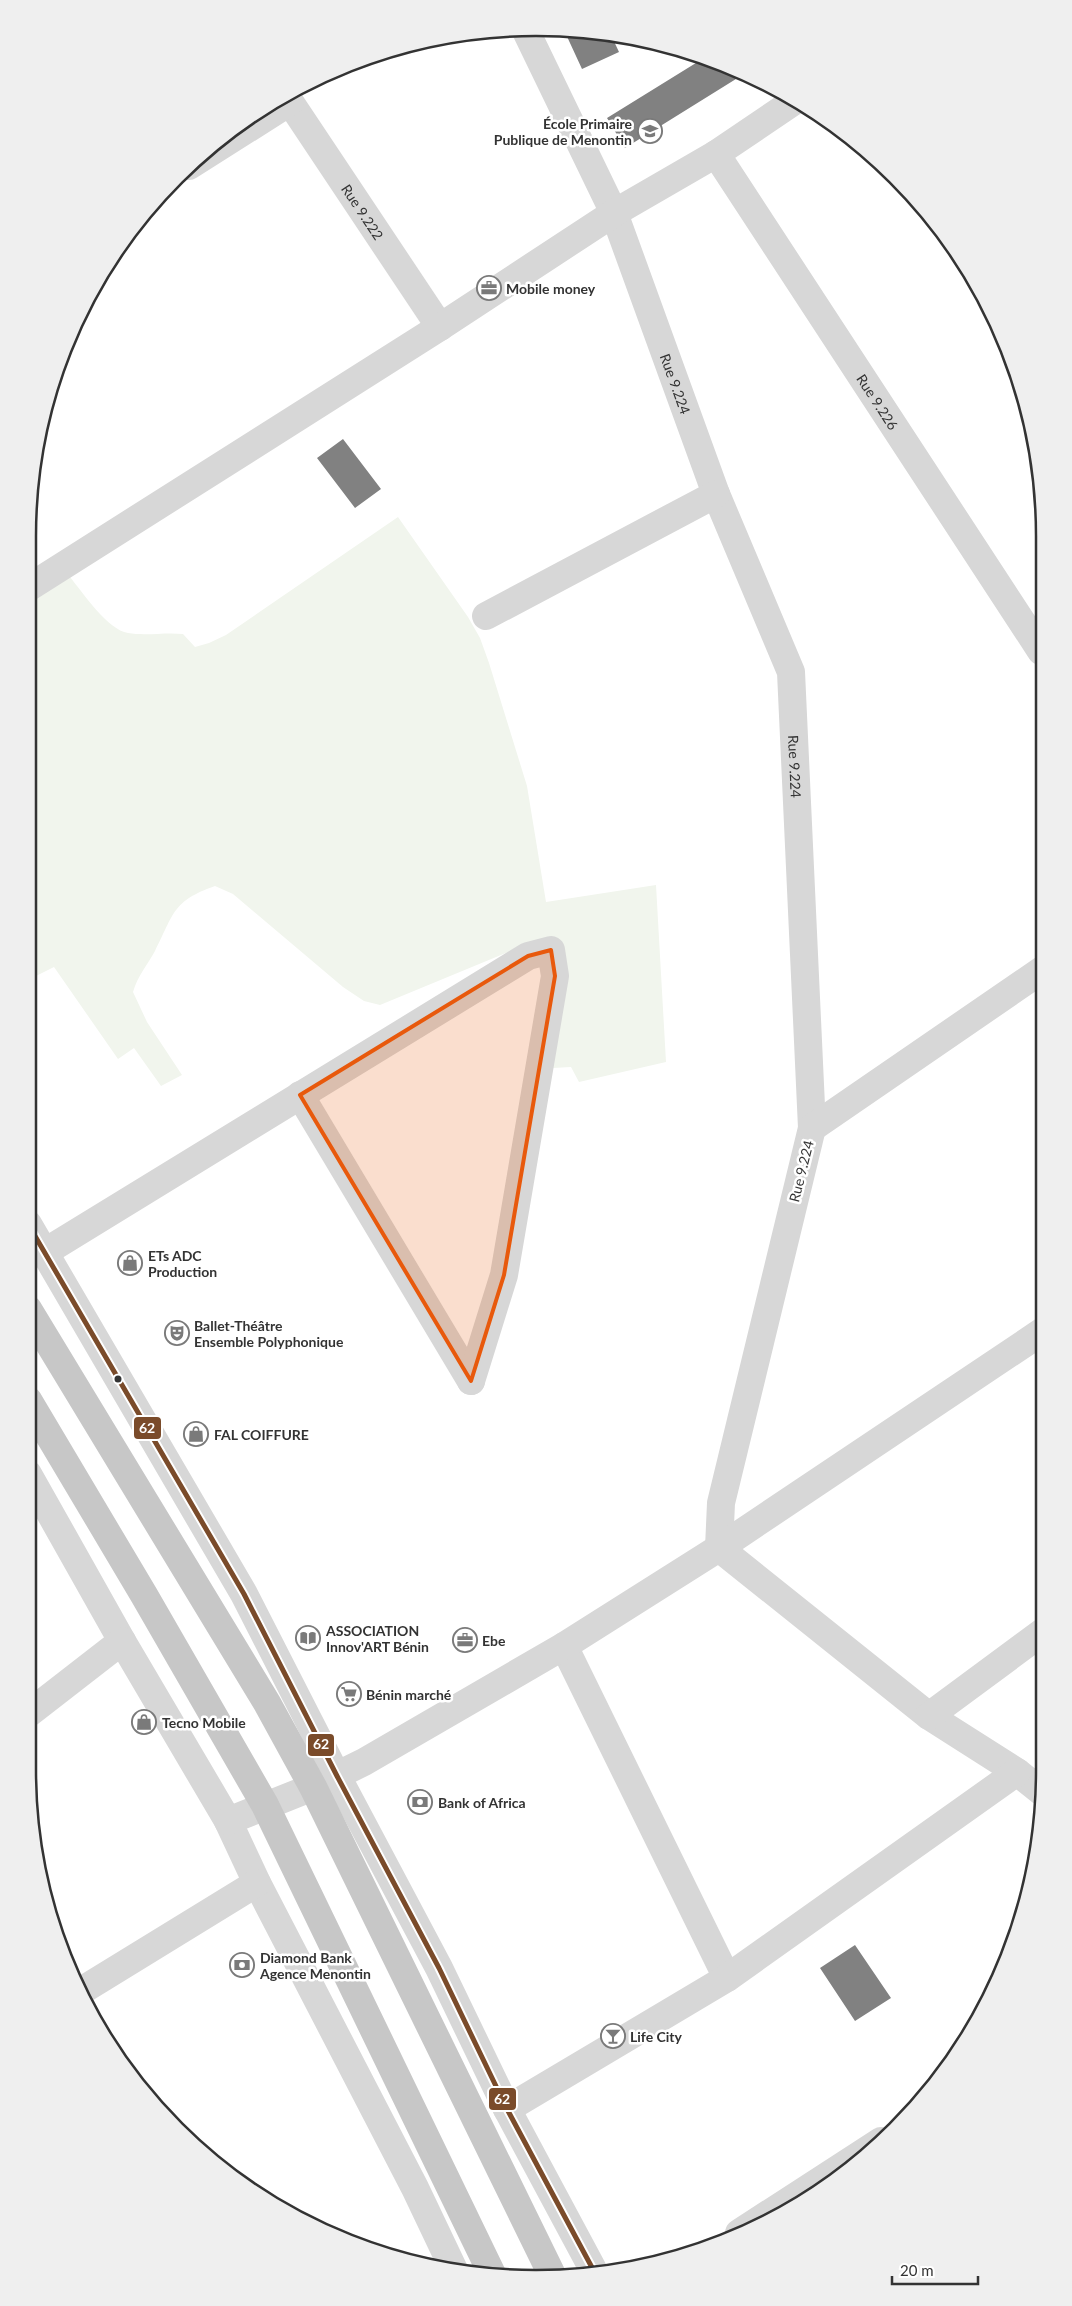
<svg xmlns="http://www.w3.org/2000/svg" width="1072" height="2306" font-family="Lato,sans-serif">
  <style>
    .green { fill: #f1f5ed }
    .building { fill: #818181 }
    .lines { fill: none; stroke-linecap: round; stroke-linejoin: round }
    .minor { stroke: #d7d7d7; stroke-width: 28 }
    .trunk { stroke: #c7c7c7; stroke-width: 28 }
    .bus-1-casing { stroke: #fff; stroke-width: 9 }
    .bus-1 { stroke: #7a4b2a; stroke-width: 5 }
    .marked { fill: #e8590c; fill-opacity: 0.2; stroke: #e8590c; stroke-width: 4; stroke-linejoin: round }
    .bus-dot { fill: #333; stroke: #fff; stroke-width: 2 }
    .labels { text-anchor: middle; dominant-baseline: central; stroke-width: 5; stroke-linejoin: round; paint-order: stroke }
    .poi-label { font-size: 14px; font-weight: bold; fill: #333; stroke: #fff; text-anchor: start }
    .street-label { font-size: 14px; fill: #333; stroke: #fff }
    .rim { fill: none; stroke: #333; stroke-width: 2.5 }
    .line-badge { stroke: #fff; stroke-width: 2 }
    .badge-label { font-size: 14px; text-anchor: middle; font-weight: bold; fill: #fff }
  </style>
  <rect width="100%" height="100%" fill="#fff"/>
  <!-- green -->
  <path class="green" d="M398 517 468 617 480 638 489 663 527 786 546 902 656 885 666 1062 579 1082 571 1067 553 1068 560 1001 535 941 380 1005 364 1001 343 987 233 894 215 886C172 901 174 914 155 951 147 966 138 975 133 992L147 1022 182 1075 161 1086 134 1048 118 1059 54 967 28 980V602L70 577C83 593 108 630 128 633 146 636 165 632 183 634L195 647 209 643 226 635Z"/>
  <!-- building -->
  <path class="building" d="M564 30 611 35 619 52 582 69Z
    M704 58 730 66 744 74 625 148 607 118Z
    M343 439 381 489 355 508 317 458Z
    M855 1945 891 1998 855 2021 820 1968Z"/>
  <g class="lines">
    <!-- minor -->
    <g class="minor">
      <path id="s1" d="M525 29 614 213 716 494 791 672 812 1128 721 1503 719 1548 929 1716 1017 1772 1042 1792"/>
      <path id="s2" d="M286 96 440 327"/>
      <path id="s3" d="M716 154 1041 651"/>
      <path d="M189 166 290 102"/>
      <path d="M28 588 440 327 614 213 716 154 793 102"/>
      <path d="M486 616 716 494"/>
      <path d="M300 1095 471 1381"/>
      <path d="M812 1128 1042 970"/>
      <path d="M28 1224 244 1594 337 1776 439 1968 507 2109 596 2275"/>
      <path d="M45 1252 528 956 551 950 555 976 504 1275 471 1381"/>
      <path d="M28 1474 122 1641 228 1821 257 1883 415 2188 454 2270"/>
      <path d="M564 1646 727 1978"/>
      <path d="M28 1714 122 1641"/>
      <path d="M929 1716 1044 1631"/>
      <path d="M228 1821 313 1787 364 1762 564 1646 719 1548 1043 1331"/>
      <path d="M81 1991 257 1883"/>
      <path d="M507 2109 727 1978 1017 1772"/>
      <path d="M739 2233 881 2141"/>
    </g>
    <!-- trunk -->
    <path class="trunk" d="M28 1309 267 1703 313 1787 553 2277
      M28 1400 144 1595 265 1805 492 2274"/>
    <defs>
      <path id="bus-1" d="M28 1224 244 1594 337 1776 439 1968 507 2109 596 2275"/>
    </defs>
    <!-- bus-1 casing -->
    <use href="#bus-1" class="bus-1-casing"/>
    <!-- bus-1 -->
    <use href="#bus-1" class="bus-1"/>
  </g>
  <!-- marked area -->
  <path class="marked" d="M551 950 555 976 504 1275 471 1381 300 1095 528 956Z"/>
  <!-- icons -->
  <defs>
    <symbol id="school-ring" viewBox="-11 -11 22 22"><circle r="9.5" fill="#fff" stroke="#7a7a7a" stroke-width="1.5"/><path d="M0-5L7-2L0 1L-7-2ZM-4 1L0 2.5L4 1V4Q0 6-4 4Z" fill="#7a7a7a"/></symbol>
    <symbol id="office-ring" viewBox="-11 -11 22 22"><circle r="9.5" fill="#fff" stroke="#7a7a7a" stroke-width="1.5"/><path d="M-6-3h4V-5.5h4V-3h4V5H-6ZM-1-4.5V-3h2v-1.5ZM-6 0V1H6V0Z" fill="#7a7a7a"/></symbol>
    <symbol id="shop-ring" viewBox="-11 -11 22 22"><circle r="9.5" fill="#fff" stroke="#7a7a7a" stroke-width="1.5"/><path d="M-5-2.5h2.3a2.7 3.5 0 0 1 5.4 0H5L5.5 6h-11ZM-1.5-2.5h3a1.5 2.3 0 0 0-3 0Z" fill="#7a7a7a"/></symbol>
    <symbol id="theatre-ring" viewBox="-11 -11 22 22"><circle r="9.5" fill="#fff" stroke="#7a7a7a" stroke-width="1.5"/><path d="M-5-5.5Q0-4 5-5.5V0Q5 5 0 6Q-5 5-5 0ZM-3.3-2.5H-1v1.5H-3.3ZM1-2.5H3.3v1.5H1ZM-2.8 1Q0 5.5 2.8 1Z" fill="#7a7a7a"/></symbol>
    <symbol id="library-ring" viewBox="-11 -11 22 22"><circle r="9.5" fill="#fff" stroke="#7a7a7a" stroke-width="1.5"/><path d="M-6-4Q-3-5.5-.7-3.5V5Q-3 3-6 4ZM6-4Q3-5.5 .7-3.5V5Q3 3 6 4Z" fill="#7a7a7a"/></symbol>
    <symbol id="supermarket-ring" viewBox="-11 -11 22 22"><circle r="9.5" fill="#fff" stroke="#7a7a7a" stroke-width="1.5"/><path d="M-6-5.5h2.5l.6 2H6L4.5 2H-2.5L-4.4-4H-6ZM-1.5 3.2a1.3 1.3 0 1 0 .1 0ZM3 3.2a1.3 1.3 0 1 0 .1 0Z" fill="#7a7a7a"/></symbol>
    <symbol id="bank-ring" viewBox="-11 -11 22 22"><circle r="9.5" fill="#fff" stroke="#7a7a7a" stroke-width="1.5"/><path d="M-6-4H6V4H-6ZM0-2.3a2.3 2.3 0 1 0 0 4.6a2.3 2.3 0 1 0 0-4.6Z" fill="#7a7a7a"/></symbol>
    <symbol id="bar-ring" viewBox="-11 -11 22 22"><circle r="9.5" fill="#fff" stroke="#7a7a7a" stroke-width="1.5"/><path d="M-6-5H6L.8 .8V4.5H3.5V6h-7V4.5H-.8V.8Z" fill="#7a7a7a"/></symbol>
  </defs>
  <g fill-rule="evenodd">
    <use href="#school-ring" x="636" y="117" width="28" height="28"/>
    <use href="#office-ring" x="475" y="274" width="28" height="28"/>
    <use href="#shop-ring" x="116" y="1249" width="28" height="28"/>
    <use href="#theatre-ring" x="163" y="1319" width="28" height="28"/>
    <use href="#shop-ring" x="182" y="1420" width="28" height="28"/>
    <use href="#library-ring" x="294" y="1624" width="28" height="28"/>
    <use href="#office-ring" x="451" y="1626" width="28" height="28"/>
    <use href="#supermarket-ring" x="335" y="1680" width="28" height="28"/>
    <use href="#shop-ring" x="130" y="1708" width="28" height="28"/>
    <use href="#bank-ring" x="406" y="1788" width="28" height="28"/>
    <use href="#bank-ring" x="228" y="1951" width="28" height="28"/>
    <use href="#bar-ring" x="599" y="2022" width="28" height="28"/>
  </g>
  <!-- markers -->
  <circle class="bus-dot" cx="118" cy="1379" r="4.5"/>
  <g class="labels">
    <!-- poi labels -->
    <g class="poi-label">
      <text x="632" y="123" text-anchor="end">École Primaire<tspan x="632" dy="16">Publique de Menontin</tspan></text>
      <text x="506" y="288">Mobile money</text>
      <text x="148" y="1255">ETs ADC<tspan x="148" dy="16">Production</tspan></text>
      <text x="194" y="1325">Ballet-Théâtre<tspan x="194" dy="16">Ensemble Polyphonique</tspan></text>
      <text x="214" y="1434">FAL COIFFURE</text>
      <text x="326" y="1630">ASSOCIATION<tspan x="326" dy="16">Innov'ART Bénin</tspan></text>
      <text x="482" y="1640">Ebe</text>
      <text x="366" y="1694">Bénin marché</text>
      <text x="162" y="1722">Tecno Mobile</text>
      <text x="438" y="1802">Bank of Africa</text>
      <text x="260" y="1957">Diamond Bank<tspan x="260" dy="16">Agence Menontin</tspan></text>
      <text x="630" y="2036">Life City</text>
    </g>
    <!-- street labels -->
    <g class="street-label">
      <text stroke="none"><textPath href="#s2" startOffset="139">Rue 9.222</textPath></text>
      <text stroke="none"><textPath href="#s1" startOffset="386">Rue 9.224</textPath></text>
      <text stroke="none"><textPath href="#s3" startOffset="296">Rue 9.226</textPath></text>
      <text stroke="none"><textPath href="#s1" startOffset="791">Rue 9.224</textPath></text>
      <text transform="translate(801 1171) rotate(-76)">Rue 9.224</text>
    </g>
  </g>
  <!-- crop -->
  <path d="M0 0H1072V2306H0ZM536 36H536A500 500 0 0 1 1036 536V1770A500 500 0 0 1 536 2270H536A500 500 0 0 1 36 1770V536A500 500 0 0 1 536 36Z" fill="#efefef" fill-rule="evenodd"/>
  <path class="rim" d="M536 36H536A500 500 0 0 1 1036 536V1770A500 500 0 0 1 536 2270H536A500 500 0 0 1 36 1770V536A500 500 0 0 1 536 36Z"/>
  <g class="line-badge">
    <rect x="133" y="1416" width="29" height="24" rx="5" fill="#7a4b2a"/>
    <rect x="307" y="1733" width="28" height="24" rx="5" fill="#7a4b2a"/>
    <rect x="488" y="2087" width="29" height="24" rx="5" fill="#7a4b2a"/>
  </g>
  <g class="badge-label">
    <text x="147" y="1433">62</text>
    <text x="321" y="1749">62</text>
    <text x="502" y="2104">62</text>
  </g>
  <!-- scale -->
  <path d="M892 2276v8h86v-8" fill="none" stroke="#333333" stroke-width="2.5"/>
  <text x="900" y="2276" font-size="15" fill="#333333" stroke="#ffffff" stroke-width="4" paint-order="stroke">20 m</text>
</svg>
